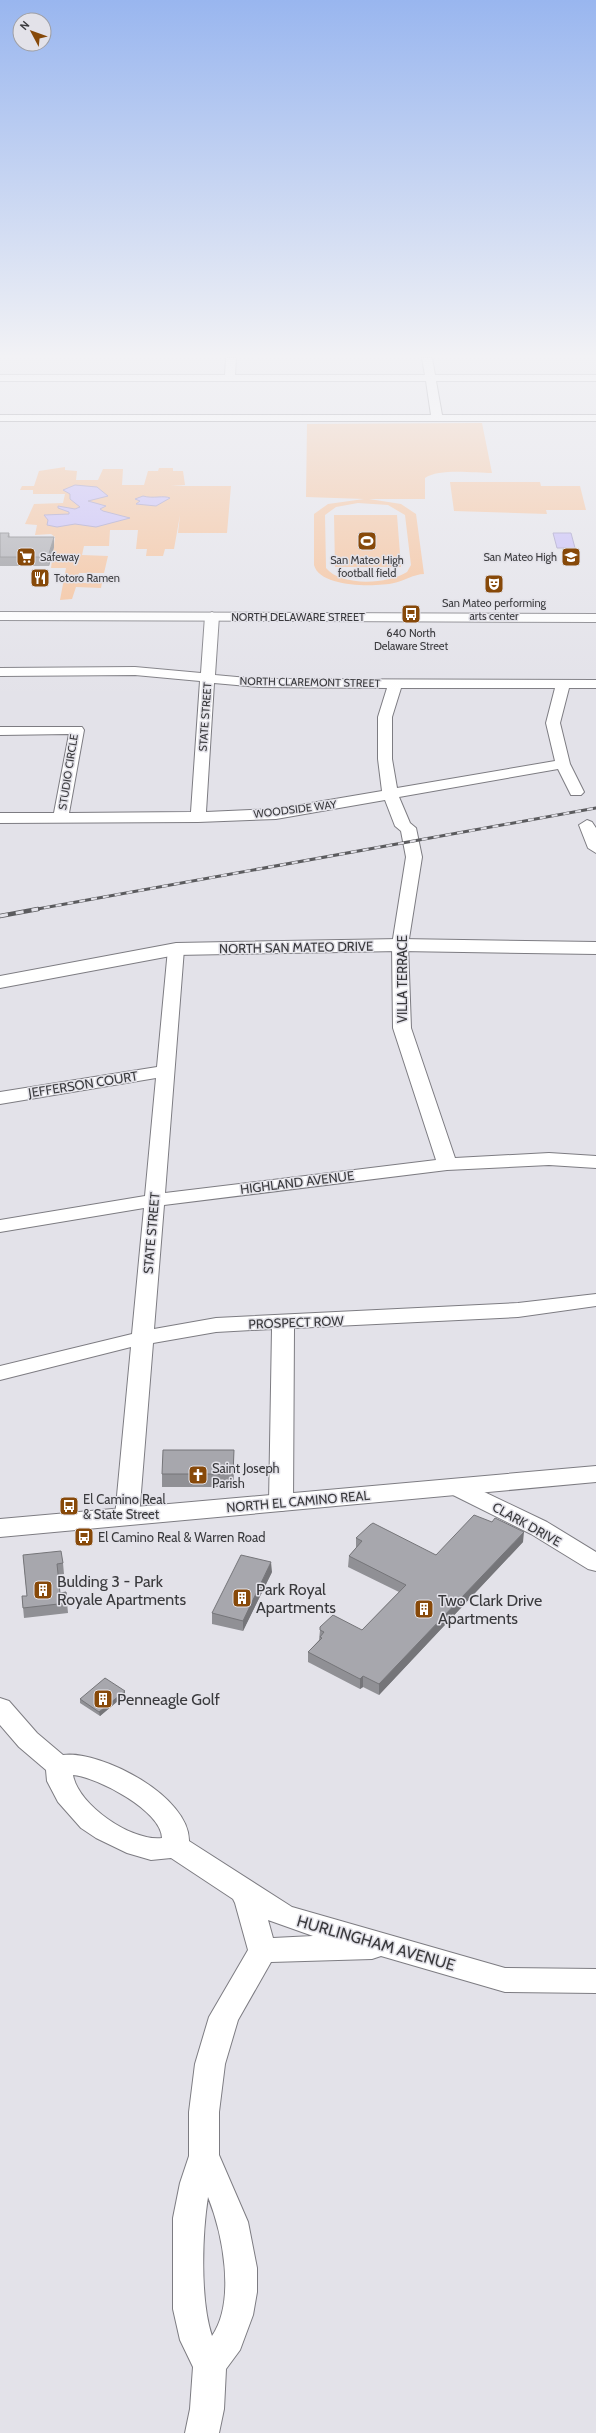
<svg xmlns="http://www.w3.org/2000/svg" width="596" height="2433" font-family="Cabin,sans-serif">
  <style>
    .green { fill: #f6be94; fill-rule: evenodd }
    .water { fill: #c3b8f9; stroke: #9a92c1 }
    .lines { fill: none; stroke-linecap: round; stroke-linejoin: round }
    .minor-casing { stroke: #7d7c82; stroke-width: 2 }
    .major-casing { stroke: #7d7c82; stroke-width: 2 }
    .minor { fill: #fff; fill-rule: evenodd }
    .major { fill: #fff; fill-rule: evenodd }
    .rail-far1-casing { stroke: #5b5b5e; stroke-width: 3 }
    .rail-casing { stroke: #5b5b5e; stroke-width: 4.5 }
    .rail-far1 { stroke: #e3e2e9; stroke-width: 2; stroke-dasharray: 6; stroke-linecap: butt }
    .rail { stroke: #e3e2e9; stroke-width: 3; stroke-dasharray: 8; stroke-linecap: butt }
    .wall { fill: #909095 }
    .shaded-wall { fill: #757579 }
    .building { fill: #a7a7ad; stroke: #757579 }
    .labels { text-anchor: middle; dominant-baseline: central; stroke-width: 3; stroke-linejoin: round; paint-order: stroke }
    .far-poi-label { font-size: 11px; fill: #3a3a3d; stroke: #e3e2e9 }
    .far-street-label { font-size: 11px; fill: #3a3a3d; stroke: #e3e2e9 }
    .street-label { font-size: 13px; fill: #3a3a3d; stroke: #e3e2e9 }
    .poi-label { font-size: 13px; fill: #3a3a3d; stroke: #e3e2e9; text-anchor: start }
    .near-poi-label { font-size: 16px; fill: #3a3a3d; stroke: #e3e2e9; text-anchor: start }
    .near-street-label { font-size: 16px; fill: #3a3a3d; stroke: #e3e2e9 }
  </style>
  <rect width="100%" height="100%" fill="#e3e2e9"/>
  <!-- green -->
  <path class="green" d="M482 423 492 473C475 473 439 468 425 478V499H369L401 504 416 514 424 574C414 574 404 581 394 583 376 587 320 588 314 565V514L328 504 364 499 306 497 307 424ZM358 503 388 505 405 515 411 565 407 572C389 584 341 587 326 568L325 515 336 507Z
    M65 467V470L77 471 76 480H98L103 469H123L122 485H144L148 471H158L159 468H173V471H183L185 485 171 486H231L227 533H178L180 515 174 549H165L163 556H146L147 549H136L138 530H110L109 546H84L82 555 108 556 104 573H79L77 583H102L101 588 76 587 72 599 60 600 66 568H51L55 537 51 534 35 535 37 525 25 524 34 504 63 503 65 494H33V490H20L22 486H34L39 471Z
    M450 482H540L541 486H580L586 510H546L547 514 454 511Z
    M334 515H397L401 567H335Z"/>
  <!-- water -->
  <path class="water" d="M75 485 97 487 108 496 88 501 106 506 100 509 103 511 130 518 96 527 75 524 57 527 47 525 48 520 44 515 69 514V512L58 508V506L75 509 80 507 70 499V494L63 490Z
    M143 496C153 499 164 495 170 498L156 506 136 504 140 501 135 499Z
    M553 533H571L575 548H557Z"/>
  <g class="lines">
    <defs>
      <path id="minor" d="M226 358H236L235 375H425L422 358H432L435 375H596V381H436L442 415H596V421H0V415H431L426 381H0V375H225Z
        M212 612 219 616 215 675 259 679 596 680V688H569L560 723 570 764 584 792 581 795H571L558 769 399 797 410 823 416 828 422 857 408 945 411 1028 455 1158 549 1153 596 1156V1168L549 1165 447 1170 164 1205 154 1329 216 1318 518 1303 596 1294V1306L518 1317 294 1328 293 1503 289 1509 281 1511 273 1509 269 1503 272 1329 216 1332 153 1343 139 1517 135 1523 127 1525 119 1523 115 1517 131 1347 0 1380V1366L132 1334 144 1208 0 1232V1220L145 1196 156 1078 0 1104V1092L157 1067 168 949 170 945H182L184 949 165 1193 436 1160 393 1028 392 945 406 857 401 831 395 826 385 800 276 819 198 822 0 823V813H54L69 734 0 735V727H82L84 730 69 813 191 812 200 681 135 675 0 676V668L135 667 201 673 205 616ZM214 683 259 687 387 688 378 717V759L382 791 276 809 206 812ZM401 688H555L546 723 555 761 397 788 392 759V717Z
        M587 820 592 822 596 828V853L588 848 579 825Z
        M457 1479 547 1522 596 1552V1571L588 1569 531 1534 449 1493 445 1487 449 1481Z
        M0 1698 9 1701 37 1733 63 1755C102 1750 190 1797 189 1841L292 1907 505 1968 596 1969V1993L505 1992 381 1956 372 1959 271 1962 238 2020 225 2064 219 2112V2155L248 2222 257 2268V2292L253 2315 240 2350 226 2369 224 2409 219 2433H185L190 2409 193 2367 180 2340 173 2309V2218L180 2183 189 2156V2112L195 2064 209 2017 248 1950 235 1903 233 1899 171 1858 151 1860 127 1853 96 1838 81 1828 58 1802 47 1781 46 1770 19 1747 0 1725ZM73 1775C97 1777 162 1811 162 1838 132 1842 78 1805 73 1775ZM268 1920 313 1936 273 1938ZM208 2197C223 2234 236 2301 212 2336 200 2300 202 2235 208 2197Z"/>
      <path id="major" d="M0 612 596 614V622L0 620Z
        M400 939 596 942V954L400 951 176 955 0 988V976L176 943Z
        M596 1466V1482L0 1537V1519Z"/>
    </defs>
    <!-- minor casing -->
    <use href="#minor" class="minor-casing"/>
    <!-- major casing -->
    <use href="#major" class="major-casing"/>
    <!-- minor -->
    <use href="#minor" class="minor"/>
    <!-- major -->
    <use href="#major" class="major"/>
    <defs>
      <path id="rail-far1" d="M32 910 596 808"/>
      <path id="rail" d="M0 916 38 909"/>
    </defs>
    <!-- rail-far1 casing -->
    <use href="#rail-far1" class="rail-far1-casing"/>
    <!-- rail casing -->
    <use href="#rail" class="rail-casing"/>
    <!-- rail-far1 -->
    <use href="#rail-far1" class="rail-far1"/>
    <!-- rail -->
    <use href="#rail" class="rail"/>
  </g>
  <!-- wall -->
  <path class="wall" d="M0 533H9L10 537 54 547 49 566H0Z
    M234 1463 233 1487H162V1474Z
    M356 1538 436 1555 523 1542 379 1695 363 1687 360 1689 308 1662V1652L319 1640 320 1630H362L399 1592 348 1567 349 1556 356 1548Z
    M23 1555 63 1563 64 1574 58 1575 60 1593 66 1592 68 1613 24 1618 22 1596H27Z
    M272 1572 243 1631 212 1624V1613Z
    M125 1691V1695L100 1716 80 1703V1699Z"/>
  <!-- shaded-wall -->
  <path class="shaded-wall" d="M54 537V547L49 566 48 557Z
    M234 1450V1463L233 1487V1474Z
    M524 1532 523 1542 379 1695V1684Z
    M271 1562 272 1572 243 1631V1621Z
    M363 1676V1687L360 1689V1679Z
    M125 1691V1695L100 1716 99 1712Z"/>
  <!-- building -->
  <path class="building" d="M0 533H9L8 537H54L48 557H0Z
    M163 1450H234L233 1474H162Z
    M474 1515 492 1522 495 1518 524 1532 379 1684 363 1676 360 1679 308 1652 322 1638 320 1637 324 1632 320 1630V1627L333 1615 362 1630 406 1585 349 1556 362 1541 356 1538 370 1525 373 1523 436 1555Z
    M61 1551 63 1563 57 1564 60 1593 66 1592 67 1603 23 1608 22 1596H27L23 1555Z
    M241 1555 271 1562 243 1621 212 1613Z
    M105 1678 125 1691 99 1712 80 1699Z"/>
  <!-- sky -->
  <linearGradient id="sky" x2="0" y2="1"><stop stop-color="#99b6ef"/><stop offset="0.51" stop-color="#f2f2f5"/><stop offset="1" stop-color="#f2f2f5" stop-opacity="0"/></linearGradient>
  <rect width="596" height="698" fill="url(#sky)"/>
  <!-- icons -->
  <defs>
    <symbol id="stadium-square" viewBox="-11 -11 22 22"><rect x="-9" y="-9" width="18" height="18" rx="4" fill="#874909" stroke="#e3e2e9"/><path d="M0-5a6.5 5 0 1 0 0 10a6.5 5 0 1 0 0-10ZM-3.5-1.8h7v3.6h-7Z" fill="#fff"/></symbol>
    <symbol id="supermarket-square" viewBox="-11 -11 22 22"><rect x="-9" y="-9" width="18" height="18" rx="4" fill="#874909" stroke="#e3e2e9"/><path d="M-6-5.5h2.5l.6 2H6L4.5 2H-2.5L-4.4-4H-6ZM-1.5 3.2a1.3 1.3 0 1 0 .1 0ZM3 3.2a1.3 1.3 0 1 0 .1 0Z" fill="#fff"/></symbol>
    <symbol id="school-square" viewBox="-11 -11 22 22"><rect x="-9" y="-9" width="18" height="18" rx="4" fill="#874909" stroke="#e3e2e9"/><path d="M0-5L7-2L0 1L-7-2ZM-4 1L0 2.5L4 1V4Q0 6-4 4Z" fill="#fff"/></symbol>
    <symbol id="restaurant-square" viewBox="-11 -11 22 22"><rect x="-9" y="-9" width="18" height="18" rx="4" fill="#874909" stroke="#e3e2e9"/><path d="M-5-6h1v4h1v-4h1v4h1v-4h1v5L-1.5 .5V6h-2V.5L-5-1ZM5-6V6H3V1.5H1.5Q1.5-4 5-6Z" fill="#fff"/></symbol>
    <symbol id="theatre-square" viewBox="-11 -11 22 22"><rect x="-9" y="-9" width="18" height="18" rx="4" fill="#874909" stroke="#e3e2e9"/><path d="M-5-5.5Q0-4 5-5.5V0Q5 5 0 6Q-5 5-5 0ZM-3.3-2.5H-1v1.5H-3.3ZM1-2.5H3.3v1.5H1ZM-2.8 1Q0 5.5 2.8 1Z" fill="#fff"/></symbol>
    <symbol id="bus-square" viewBox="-11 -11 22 22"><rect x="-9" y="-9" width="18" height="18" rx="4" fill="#874909" stroke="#e3e2e9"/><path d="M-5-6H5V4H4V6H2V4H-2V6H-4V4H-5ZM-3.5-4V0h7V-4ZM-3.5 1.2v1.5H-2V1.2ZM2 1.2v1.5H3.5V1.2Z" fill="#fff"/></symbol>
    <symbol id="church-square" viewBox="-11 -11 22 22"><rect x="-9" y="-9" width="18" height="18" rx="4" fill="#874909" stroke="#e3e2e9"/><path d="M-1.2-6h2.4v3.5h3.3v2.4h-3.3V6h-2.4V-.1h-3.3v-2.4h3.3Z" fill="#fff"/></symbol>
    <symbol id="building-square" viewBox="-11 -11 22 22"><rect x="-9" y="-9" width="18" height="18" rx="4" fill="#874909" stroke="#e3e2e9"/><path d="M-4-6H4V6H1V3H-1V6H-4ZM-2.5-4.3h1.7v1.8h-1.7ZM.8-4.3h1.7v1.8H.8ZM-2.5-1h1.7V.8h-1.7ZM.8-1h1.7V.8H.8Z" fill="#fff"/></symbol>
  </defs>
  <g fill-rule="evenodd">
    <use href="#stadium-square" x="356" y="530" width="22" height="22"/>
    <use href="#supermarket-square" x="15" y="546" width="22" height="22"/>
    <use href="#school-square" x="560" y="546" width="22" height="22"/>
    <use href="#restaurant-square" x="29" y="567" width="22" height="22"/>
    <use href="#theatre-square" x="483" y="573" width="22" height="22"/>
    <use href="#bus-square" x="400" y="603" width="22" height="22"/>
    <use href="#church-square" x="187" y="1464" width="22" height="22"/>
    <use href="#bus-square" x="58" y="1495" width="22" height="22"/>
    <use href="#bus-square" x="73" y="1526" width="22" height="22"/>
    <use href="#building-square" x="32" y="1579" width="22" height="22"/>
    <use href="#building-square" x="231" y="1587" width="22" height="22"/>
    <use href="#building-square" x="413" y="1598" width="22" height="22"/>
    <use href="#building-square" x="92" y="1688" width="22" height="22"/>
  </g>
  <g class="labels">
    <!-- far-poi labels -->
    <g class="far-poi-label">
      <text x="40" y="557" text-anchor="start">Safeway</text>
      <text x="557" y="557" text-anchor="end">San Mateo High</text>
      <text x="367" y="560">San Mateo High<tspan x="367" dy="13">football field</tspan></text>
      <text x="54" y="578" text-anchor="start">Totoro Ramen</text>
      <text x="494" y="603">San Mateo performing<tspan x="494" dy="13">arts center</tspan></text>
      <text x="411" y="633">640 North<tspan x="411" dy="13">Delaware Street</tspan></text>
    </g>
    <!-- far-street labels -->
    <g class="far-street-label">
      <text x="298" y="617">NORTH DELAWARE STREET</text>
      <text transform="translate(310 682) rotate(1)">NORTH CLAREMONT STREET</text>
      <text transform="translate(205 717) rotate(-86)">STATE STREET</text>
      <text transform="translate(68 772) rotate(-81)">STUDIO CIRCLE</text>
      <text transform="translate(295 809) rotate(-7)">WOODSIDE WAY</text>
    </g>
    <!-- street labels -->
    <g class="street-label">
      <text transform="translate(296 947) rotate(-1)">NORTH SAN MATEO DRIVE</text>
      <text transform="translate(402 979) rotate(-90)">VILLA TERRACE</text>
      <text transform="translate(83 1084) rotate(-9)">JEFFERSON COURT</text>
      <text transform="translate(297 1182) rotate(-7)">HIGHLAND AVENUE</text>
      <text transform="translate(151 1233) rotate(-85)">STATE STREET</text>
      <text transform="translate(296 1322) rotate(-2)">PROSPECT ROW</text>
      <text transform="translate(298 1501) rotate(-5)">NORTH EL CAMINO REAL</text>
      <text transform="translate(527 1524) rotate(29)">CLARK DRIVE</text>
    </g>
    <!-- poi labels -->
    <g class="poi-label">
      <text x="212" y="1468">Saint Joseph<tspan x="212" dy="15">Parish</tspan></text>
      <text x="83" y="1499">El Camino Real<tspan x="83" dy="15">&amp; State Street</tspan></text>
      <text x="98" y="1537">El Camino Real &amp; Warren Road</text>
    </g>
    <!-- near-poi labels -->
    <g class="near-poi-label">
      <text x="57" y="1581">Bulding 3 - Park<tspan x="57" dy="18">Royale Apartments</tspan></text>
      <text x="256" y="1589">Park Royal<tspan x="256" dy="18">Apartments</tspan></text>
      <text x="438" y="1600">Two Clark Drive<tspan x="438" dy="18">Apartments</tspan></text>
      <text x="117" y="1699">Penneagle Golf</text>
    </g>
    <!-- near-street labels -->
    <g class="near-street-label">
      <text transform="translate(376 1943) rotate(16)">HURLINGHAM AVENUE</text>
    </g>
  </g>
  <!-- north arrow -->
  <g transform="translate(32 32) rotate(311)"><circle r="19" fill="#e3e2e9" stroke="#9f9fa4"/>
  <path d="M0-3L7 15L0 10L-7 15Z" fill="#874909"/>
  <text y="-6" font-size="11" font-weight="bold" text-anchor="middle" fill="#3a3a3d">N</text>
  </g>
</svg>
